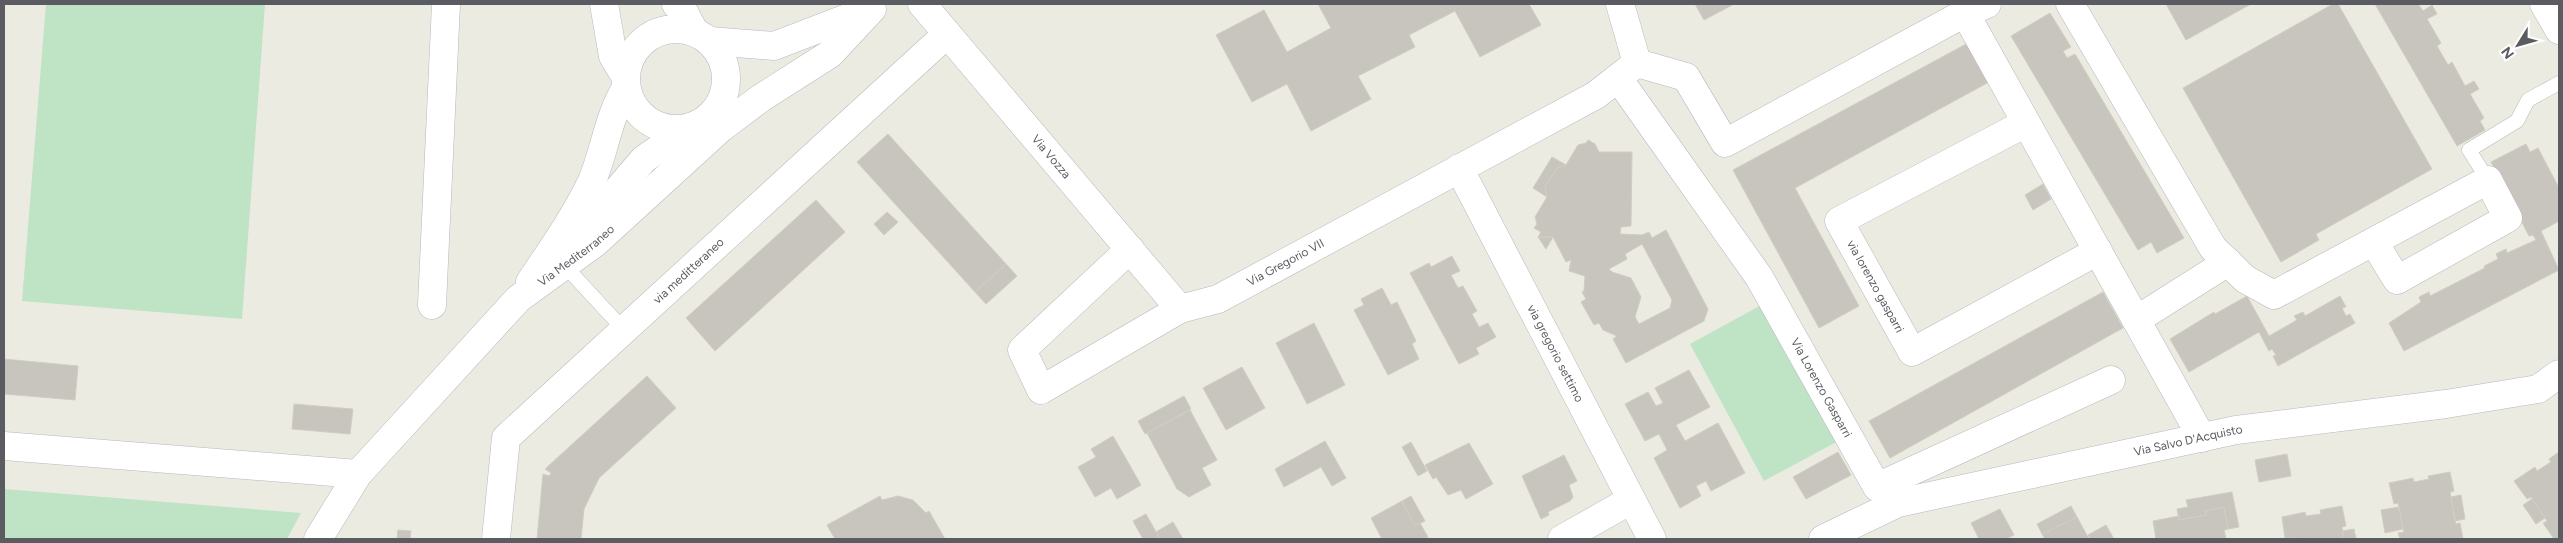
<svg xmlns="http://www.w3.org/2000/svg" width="2563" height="543" font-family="Figtree,sans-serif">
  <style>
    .green { fill: #bfe3c5 }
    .building { fill: #c8c5be; stroke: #d0cec0; fill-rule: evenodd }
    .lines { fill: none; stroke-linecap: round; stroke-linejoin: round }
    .lane-casing { stroke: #b7b8bd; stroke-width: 15 }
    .street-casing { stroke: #b7b8bd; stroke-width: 29 }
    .secondary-casing { stroke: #b7b9bf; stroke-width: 29 }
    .lane { stroke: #fff; stroke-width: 14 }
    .street { stroke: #fff; stroke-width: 28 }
    .secondary { stroke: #fff; stroke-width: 28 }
    .labels { text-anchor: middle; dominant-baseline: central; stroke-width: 4; stroke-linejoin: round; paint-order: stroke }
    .street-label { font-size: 12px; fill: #5a5c61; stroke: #fff }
  </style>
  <rect width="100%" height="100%" fill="#ecebe1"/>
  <!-- green -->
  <path class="green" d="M46 4H265L242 319 22 301Z
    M1765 303 1840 440 1764 481 1690 344Z
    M4 489 301 513 287 539H4Z"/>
  <!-- building -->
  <path class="building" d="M1318 4H1529L1541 25 1480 57 1455 11 1409 35 1415 47 1358 76 1371 99 1311 131 1287 84 1252 102 1216 35 1264 10 1287 52 1331 28Z
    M1695 4H1734L1704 20Z
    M2166 4H2251L2186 40Z
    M2333 4H2338L2432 169 2316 234 2319 240 2281 262 2183 88Z
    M2375 4H2418L2423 11 2432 5 2437 14 2427 19 2441 43 2437 46 2448 65 2452 62 2465 86 2474 81 2479 89 2470 94 2484 118 2480 121 2485 130 2457 146Z
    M2050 13 2071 47 2063 51 2067 58 2075 54 2184 238 2157 253 2151 242 2138 250 2011 36Z
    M1968 43 1989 82 1795 188 1859 306 1819 328 1733 170Z
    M888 134 1006 264 975 292 857 162Z
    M1588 140 1595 144 1599 152H1632L1631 226 1621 227 1620 234 1642 235 1649 232 1652 238 1666 230 1708 309 1704 321 1626 363 1613 339 1617 336 1603 330 1599 323 1594 325 1581 302 1586 299 1582 292 1584 291 1585 276 1569 271 1571 260 1566 262 1553 237H1538L1541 232 1534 228 1537 224 1535 217 1547 197 1545 187 1557 168 1566 165 1578 145 1586 143ZM1642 244 1672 300 1670 308 1639 324 1635 317 1641 297 1631 278 1612 272 1609 269 1627 259 1625 254Z
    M2526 144 2530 152 2538 148 2559 188V221L2541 231 2559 270 2404 351 2389 323 2421 302 2419 297 2429 292 2430 296 2485 268 2484 266 2498 259 2496 254 2506 249 2507 253 2536 240 2533 235 2529 236 2491 162Z
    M1552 157 1566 165 1557 168 1545 187 1547 197 1533 188Z
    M2043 184 2051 199 2033 210 2025 195Z
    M816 200 845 232 715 351 686 318Z
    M887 212 898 222 884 235 874 224Z
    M1538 237H1553L1546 249Z
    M1452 256 1460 271 1451 275 1458 288 1463 286 1477 311 1472 314 1479 327 1488 323 1496 337 1476 348 1479 354 1459 364 1410 273 1429 263 1431 267Z
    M1006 264 1017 276 986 304 975 292Z
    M1382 288 1391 305 1397 302 1416 341 1412 344 1419 359 1388 375 1354 310 1364 305 1361 299Z
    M2103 292 2123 328 1890 458 1869 421Z
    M2247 296 2269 336 2297 320 2294 316 2303 312 2305 316 2340 296 2346 307 2342 308 2346 316 2350 314 2355 323 2278 366 2273 356 2276 355 2272 349 2269 351 2259 332 2189 372 2170 339 2214 312 2215 314Z
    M1314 323 1345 385 1307 404 1276 343Z
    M4 359 78 366 75 400 4 394Z
    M1242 367 1265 408 1226 430 1203 388Z
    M1689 370 1710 407 1676 425 1685 441 1718 423 1745 473 1711 491 1706 481 1696 486 1701 496 1680 508 1654 458 1667 450 1659 434 1645 441 1625 404 1648 392 1656 406 1663 403 1655 388Z
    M647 376 676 408 599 478 584 509 581 539H537L543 474 549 476 551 473 545 469Z
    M1184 396 1191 409 1145 434 1138 421Z
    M294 404 353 409 350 434 292 429Z
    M1190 410 1217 460 1202 468 1211 485 1189 497 1177 489 1147 433Z
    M1113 436 1141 485 1117 499 1111 488 1095 497 1078 467 1096 457 1091 449Z
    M1325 441 1346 478 1332 486 1321 467 1284 487 1275 469Z
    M1411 442 1427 471 1418 476 1402 447Z
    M1469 443 1493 484 1466 499 1461 490 1448 495 1436 477 1433 479 1425 465Z
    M1838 452 1851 475 1806 499 1793 477Z
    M2559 452V539H2554L2543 523 2547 521 2531 497 2527 499 2514 481 2535 467 2537 471 2551 462 2549 459Z
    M2287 454 2291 476 2259 482 2255 460Z
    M1564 455 1577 481 1569 485 1573 497 1570 501 1548 512 1549 515 1541 519 1522 476Z
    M2450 472 2454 491 2450 492 2451 497 2456 524 2460 523 2463 539H2400L2398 533 2404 532 2403 529 2398 503 2394 504 2389 483 2413 478 2414 482 2429 479 2428 476Z
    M2232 492 2239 527 2228 529 2224 507 2205 511 2206 515 2179 520 2177 509 2188 507 2186 500Z
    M2461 495 2465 519 2455 521 2451 497Z
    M880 496 882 500 898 496 913 500 926 513 929 511 945 539H835L827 525Z
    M1411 496 1425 521 1415 526 1402 501Z
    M2532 499 2545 518 2536 524 2523 505Z
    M1402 501 1415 526 1420 523 1428 537 1423 539H1382L1371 518Z
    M2071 506 2077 517 2042 534 2037 524Z
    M2342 506 2346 526 2342 527 2344 539 2285 538 2282 517 2305 512 2306 516 2321 514 2320 510Z
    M2224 507 2228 529 2224 530 2226 539H2156L2153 521 2179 516V520L2206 515 2205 511Z
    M2399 507 2403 529 2385 533 2381 510Z
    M2000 509 2014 535 2006 539H1979L1971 523Z
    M1146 514 1156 532 1160 539H1143L1133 521Z
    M2077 517 2089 539H2045L2042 534Z
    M1173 522 1183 539H1160L1156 532Z
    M2106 525 2114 539H2090L2088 535Z
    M2354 529 2356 539H2344L2342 531Z
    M398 530 411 531 410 539H397Z"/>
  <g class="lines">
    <defs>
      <path id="lane" d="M2488 180 2469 150 2517 121 2528 100 2559 83
        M564 265 625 331"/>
      <g id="street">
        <path id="s1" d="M922 4 1180 309"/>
        <path d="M2070 4 2213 248 2245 279 2274 295 2488 180 2508 218 2397 280 2374 242"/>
        <path d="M2544 4 2559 30"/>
        <path d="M1965 13 2202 438"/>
        <path d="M1637 63 1686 77 1725 143 1965 13 1987 4"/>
        <path id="s2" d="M1618 78 1759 277 1877 487 2111 380"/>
        <path id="s3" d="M2026 123 1839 221 1912 352 2098 251"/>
        <path id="s4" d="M1459 168 1652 539"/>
        <path id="s5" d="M1130 249 1022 350 1041 390 1180 309 1218 299 1596 95 1637 63 1620 4"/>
        <path d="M432 305 446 4"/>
        <path d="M2136 320 2228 262"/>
        <path d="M4 446 358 474"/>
        <path id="s6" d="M496 539 506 438 947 34"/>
        <path d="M1562 539 1631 500"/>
        <path id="s7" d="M1823 539 1898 503 2236 430 2446 404 2538 389 2559 374"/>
      </g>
      <g id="secondary">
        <path d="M604 4 613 56 625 76"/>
        <path d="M676 4 684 12 694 31"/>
        <circle cx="676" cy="79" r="50"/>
        <path d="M710 41 774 46 868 10"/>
        <path d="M571 244 644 159 691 127"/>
        <path d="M530 282C552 249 575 217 592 181 605 150 608 117 626 88"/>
        <path id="s8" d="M318 539 358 474 518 299 595 243 721 128 761 98 830 54 872 9"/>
      </g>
    </defs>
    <!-- lane casing -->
    <use href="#lane" class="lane-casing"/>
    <!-- street casing -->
    <use href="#street" class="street-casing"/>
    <!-- secondary casing -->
    <use href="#secondary" class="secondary-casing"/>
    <!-- lane -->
    <use href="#lane" class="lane"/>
    <!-- street -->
    <use href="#street" class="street"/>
    <!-- secondary -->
    <use href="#secondary" class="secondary"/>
  </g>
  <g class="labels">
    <!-- street labels -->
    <g class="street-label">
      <text stroke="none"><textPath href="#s1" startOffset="200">Via Vozza</textPath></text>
      <text stroke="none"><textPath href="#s8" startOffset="386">Via Mediterraneo</textPath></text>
      <text stroke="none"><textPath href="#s5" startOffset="469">Via Gregorio VII</textPath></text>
      <text stroke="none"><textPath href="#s6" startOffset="349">via meditteraneo</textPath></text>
      <text stroke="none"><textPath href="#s3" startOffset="286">via lorenzo gasparri</textPath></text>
      <text stroke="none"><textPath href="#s4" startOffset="209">via gregorio settimo</textPath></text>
      <text stroke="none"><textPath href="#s2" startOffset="371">Via Lorenzo Gasparri</textPath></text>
      <text stroke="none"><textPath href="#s7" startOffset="380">Via Salvo D'Acquisto</textPath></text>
    </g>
  </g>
  <!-- border -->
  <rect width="2563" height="543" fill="none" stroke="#5a5c61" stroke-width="10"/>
  <!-- north arrow -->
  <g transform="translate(2518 45) rotate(233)" stroke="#ffffff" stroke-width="4" paint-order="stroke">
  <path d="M0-4L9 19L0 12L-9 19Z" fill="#5a5c61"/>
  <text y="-8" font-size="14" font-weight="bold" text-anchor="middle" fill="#5a5c61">N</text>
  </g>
</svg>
